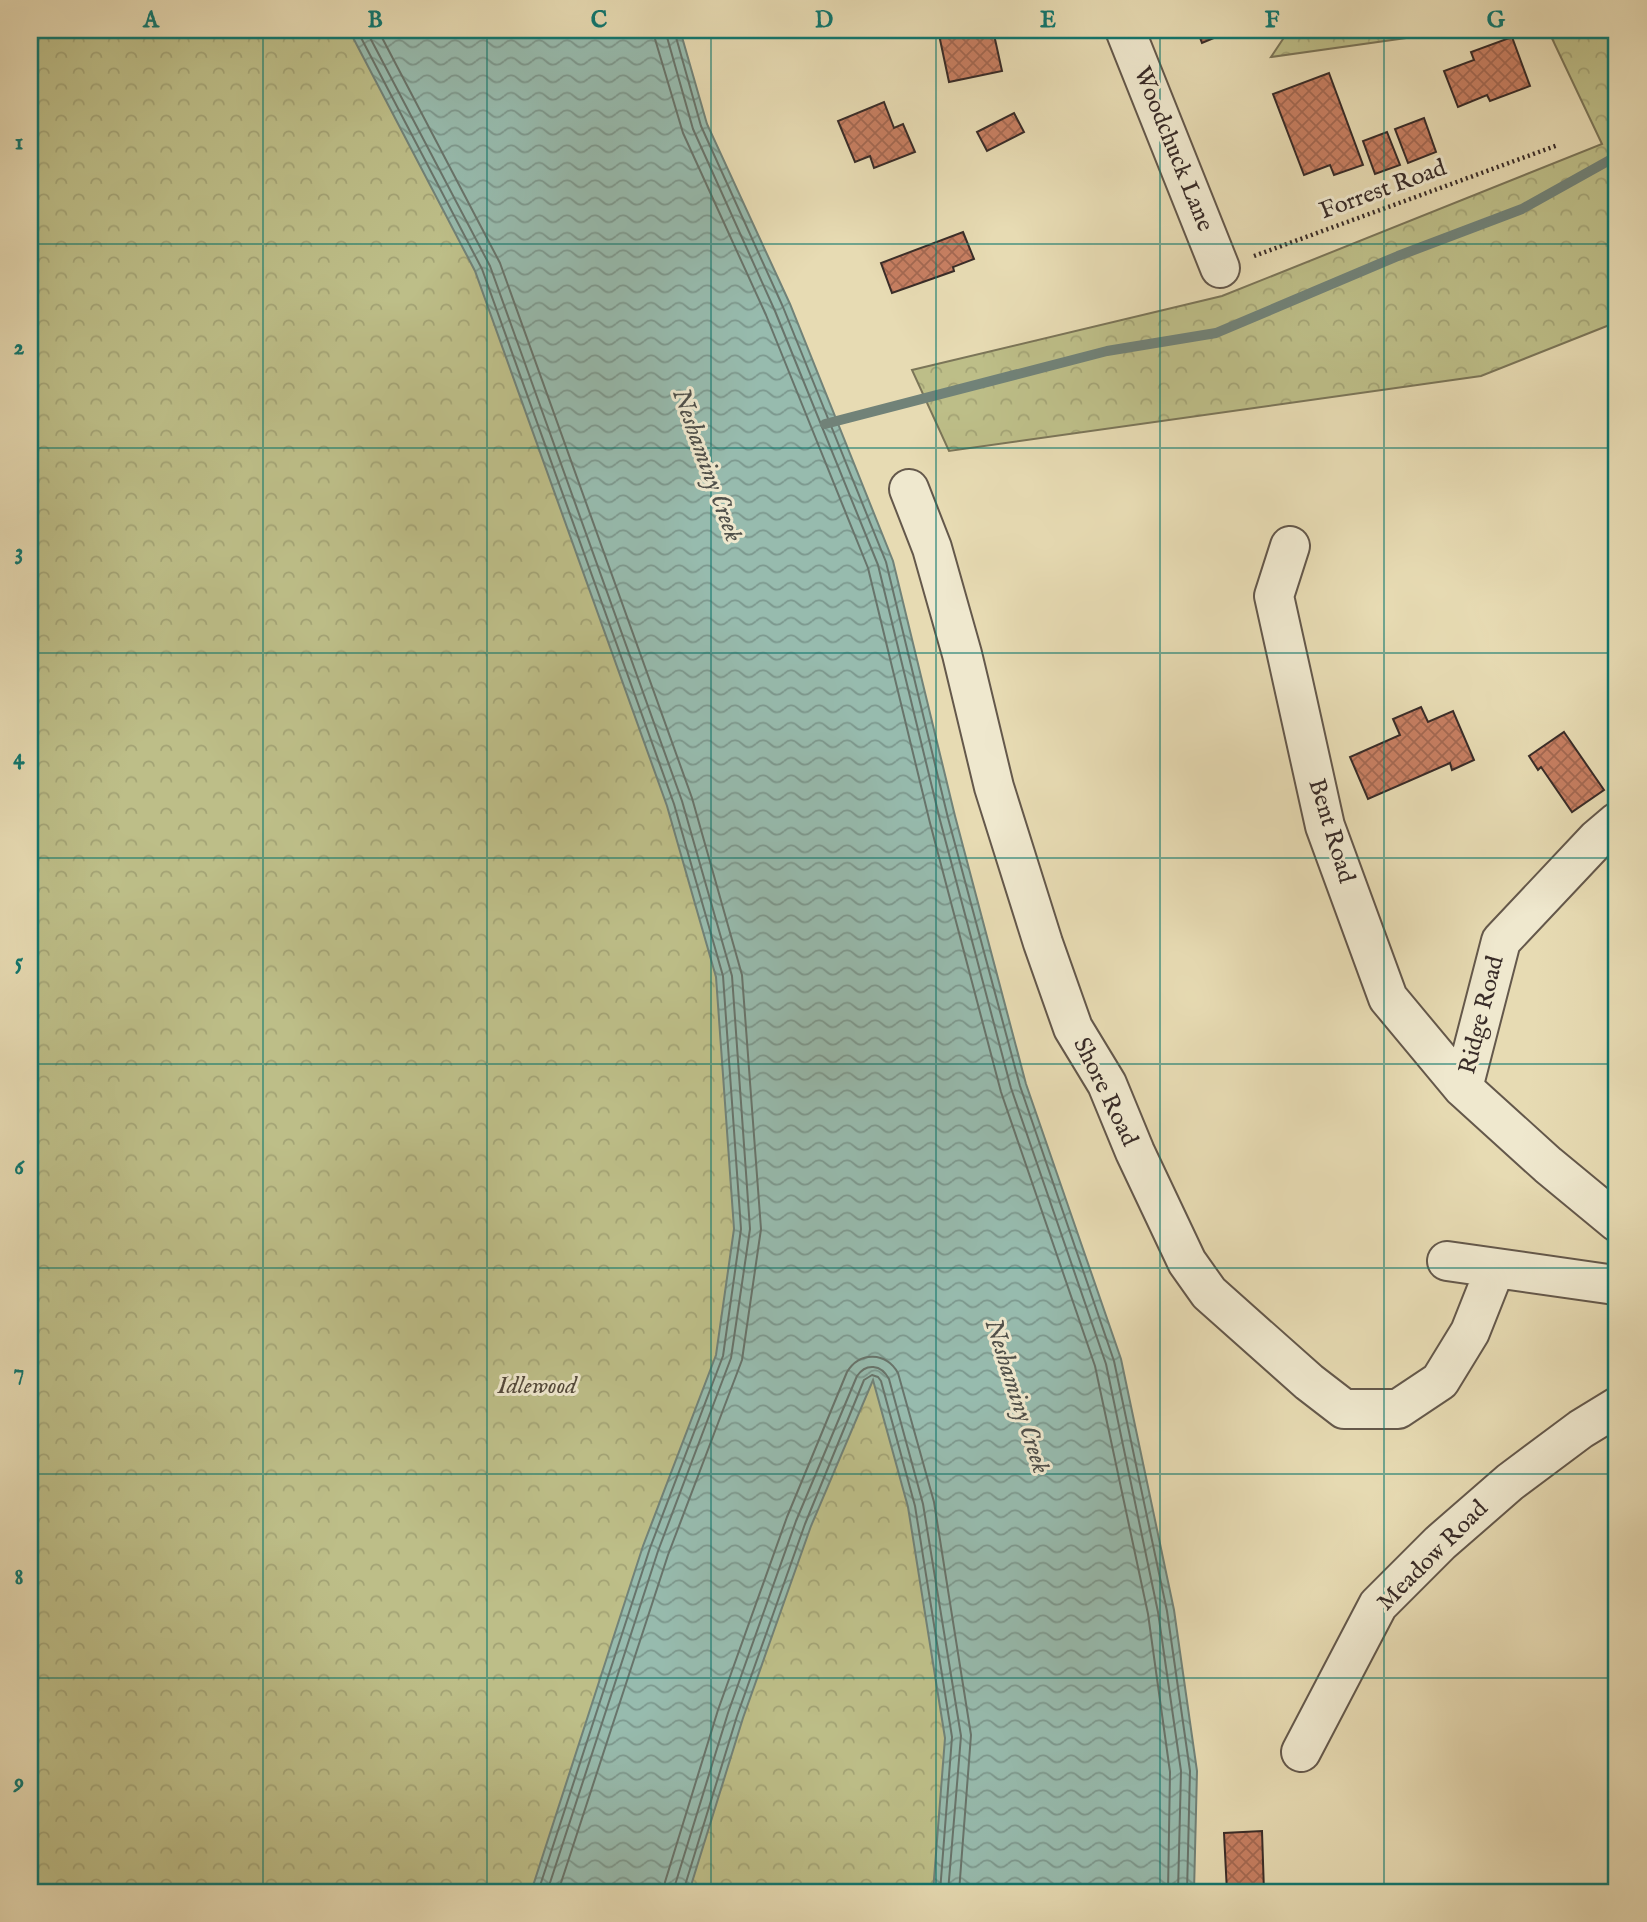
<svg xmlns="http://www.w3.org/2000/svg" width="1647" height="1922" font-family="'IM FELL English',serif">
  <style>
    .forest { fill: url(#forest-crowns); stroke: #7b7558; stroke-width: 2 }
    .water { fill: url(#water-waves); stroke: #718278; stroke-width: 2 }
    .lines { fill: none; stroke-linecap: round; stroke-linejoin: round }
    .shore { stroke: #68746b; stroke-width: 2 }
    .stream { stroke: #718278; stroke-width: 10 }
    .building { fill: url(#building-cross-hatch); stroke: #392c28; stroke-width: 2 }
    .minor-casing { stroke: #64584b; stroke-width: 42 }
    .path { stroke: #392c28; stroke-width: 4.5; stroke-dasharray: 2 3.5; stroke-linecap: butt }
    .minor { stroke: #efe8ce; stroke-width: 38 }
    .grid { fill: none; stroke: #0f766e; stroke-width: 2; stroke-opacity: 0.55 }
    .labels { text-anchor: middle; dominant-baseline: central; stroke-width: 6; stroke-linejoin: round; paint-order: stroke }
    .street-label { font-size: 24px; fill: #392c28; stroke: #efe8ce }
    .park-label { font-size: 24px; font-style: italic; fill: #53493b; stroke: #efe8ce }
    .water-label { font-size: 26px; font-style: italic; fill: #50504a; stroke: #efe8ce }
    .neatline { fill: none; stroke: #0f766e; stroke-width: 2.5 }
    .grid-label { font-size: 23px; text-anchor: middle; font-weight: bold; fill: #0f766e }
  </style>
  <defs>
    <pattern id="forest-crowns" width="20" height="18" patternUnits="userSpaceOnUse" patternTransform="scale(1.75)"><rect width="20" height="18" fill="#bdbe88"/><path d="M2 6a3 3 0 1 1 6 0M12 15a3 3 0 1 1 6 0" fill="none" stroke="#a3a375"/></pattern>
    <pattern id="water-waves" width="16" height="10" patternUnits="userSpaceOnUse" patternTransform="scale(1.75)"><rect width="16" height="10" fill="#97bbae"/><path d="M0 5q4-4 8 0t8 0" fill="none" stroke="#7c988e"/></pattern>
    <pattern id="building-cross-hatch" width="8" height="8" patternUnits="userSpaceOnUse" patternTransform="scale(1.75)"><rect width="8" height="8" fill="#c77f62"/><path d="M0 0l8 8M0 8l8-8" fill="none" stroke="#a36851"/></pattern>
  </defs>
  <rect width="100%" height="100%" fill="#e7dbb3"/>
  <filter id="stains"><feTurbulence type="fractalNoise" baseFrequency=".00286" numOctaves="4"/><feColorMatrix values="0 0 0 0 .2 0 0 0 0 .09 0 0 0 0 .02 0 0 0 .5 -.17"/></filter>
  <radialGradient id="worn" r=".72"><stop offset=".6" stop-color="#630" stop-opacity="0"/><stop offset="1" stop-color="#630" stop-opacity=".3"/></radialGradient>
  <!-- forest -->
  <path class="forest" d="M30 30H584L1116 1892H30Z
    M1289 30H1463L1271 57Z
    M1548 30H1617V322L1481 376 949 451 912 370 1222 296 1602 144Z"/>
  <!-- water -->
  <path class="water" d="M349 30H680L707 124 790 304 893 561 955 816 1026 1084 1121 1359 1174 1610 1197 1771 1194 1892H933L945 1738 908 1507 873 1380 811 1526 743 1718 689 1892H531L643 1546 716 1355 734 1229 716 977 667 806 475 271Z"/>
  <g class="lines">
    <!-- shore -->
    <path class="shore" d="M357 30 482 269 674 804 723 976 741 1229 723 1356 650 1548 538 1892
      M366 30 490 266 682 801 732 976 750 1229 731 1358 658 1551 547 1892
      M378 30 500 263 692 798 742 975 761 1229 742 1360 668 1555 558 1892
      M654 30 655 39 683 133 766 315 868 568 930 823 1001 1092 1095 1366 1148 1614 1170 1772 1168 1892
      M665 30 693 129 775 311 878 565 940 820 1011 1088 1106 1364 1158 1612 1181 1771 1178 1892
      M674 30 701 126 783 307 886 562 948 818 1020 1086 1114 1361 1167 1611 1190 1771 1187 1892
      M664 1892 665 1882 718 1710 787 1517 847 1372C860 1351 886 1352 898 1373L934 1502 971 1735 959 1892
      M674 1892 675 1885 728 1713 796 1521 857 1376C866 1363 881 1364 889 1379L923 1504 961 1736 948 1892
      M683 1892 737 1716 805 1524 864 1380 872 1375 878 1377 881 1381 915 1506 952 1737 940 1892"/>
    <!-- stream -->
    <path class="stream" d="M825 424 1107 351 1216 333 1398 256 1522 209 1617 156"/>
  </g>
  <!-- building -->
  <path class="building" d="M938 30H993L1002 71 949 82Z
    M1197 30H1233L1202 43Z
    M1512 37 1530 86 1490 101 1487 95 1458 107 1444 71 1474 60 1471 52Z
    M1329 73 1363 165 1334 175 1330 165 1304 175 1273 94Z
    M884 102 894 128 903 124 915 152 874 168 870 156 855 162 838 121Z
    M1014 113 1024 132 987 151 977 132Z
    M1424 118 1436 152 1408 163 1395 129Z
    M1387 132 1400 165 1375 174 1363 141Z
    M963 232 974 259 953 267 954 271 892 293 881 263Z
    M1421 707 1428 722 1453 711 1474 760 1452 770 1450 763 1368 799 1350 757 1400 735 1393 719Z
    M1564 732 1604 790 1572 812 1541 767 1538 770 1529 756Z
    M1262 1831 1264 1892H1227L1224 1833Z"/>
  <g class="lines">
    <defs>
      <path id="minor" d="M1125 30 1220 268
        M909 489 932 548 962 654 994 787 1043 943 1073 1028 1107 1084 1135 1152 1187 1262 1209 1293 1309 1382 1344 1409H1398L1440 1381 1470 1332 1495 1269
        M1290 546 1274 596 1325 826 1388 998 1463 1088 1548 1165 1617 1222
        M1463 1088 1501 941 1597 839 1617 822
        M1447 1261 1608 1284H1617
        M1301 1752 1378 1605 1440 1543 1510 1482 1581 1429 1617 1407"/>
    </defs>
    <!-- minor casing -->
    <use href="#minor" class="minor-casing"/>
    <!-- path -->
    <path class="path" d="M1254 256 1558 145"/>
    <!-- minor -->
    <use href="#minor" class="minor"/>
  </g>
  <!-- grid -->
  <path class="grid" d="M263 30V1892M487 30V1892M711 30V1892M936 30V1892M1160 30V1892M1384 30V1892M30 244H1617M30 448H1617M30 653H1617M30 858H1617M30 1064H1617M30 1268H1617M30 1474H1617M30 1678H1617"/>
  <g class="labels">
    <!-- street labels -->
    <g class="street-label">
      <text transform="translate(1173 149) rotate(68)">Woodchuck Lane</text>
      <text transform="translate(1383 190) rotate(-20)">Forrest Road</text>
      <text transform="translate(1331 831) rotate(73)">Bent Road</text>
      <text transform="translate(1482 1015) rotate(-76)">Ridge Road</text>
      <text transform="translate(1105 1092) rotate(64)">Shore Road</text>
      <text transform="translate(1433 1556) rotate(-45)">Meadow Road</text>
    </g>
    <!-- park labels -->
    <g class="park-label">
      <text x="537" y="1386">Idlewood</text>
    </g>
    <!-- water labels -->
    <g class="water-label">
      <text transform="translate(707 465) rotate(70)">Neshaminy Creek</text>
      <text transform="translate(1017 1396) rotate(72)">Neshaminy Creek</text>
    </g>
  </g>
  <!-- margin -->
  <rect width="1647" height="1922" fill="none" stroke="#e7dbb3" stroke-width="77"/>
  <rect x="38" y="38" width="1570" height="1846" class="neatline"/>
  <g class="grid-label">
    <text x="151" y="27">A</text>
    <text x="375" y="27">B</text>
    <text x="599" y="27">C</text>
    <text x="824" y="27">D</text>
    <text x="1048" y="27">E</text>
    <text x="1272" y="27">F</text>
    <text x="1496" y="27">G</text>
    <text x="19" y="149">1</text>
    <text x="19" y="354">2</text>
    <text x="19" y="559">3</text>
    <text x="19" y="764">4</text>
    <text x="19" y="969">5</text>
    <text x="19" y="1174">6</text>
    <text x="19" y="1379">7</text>
    <text x="19" y="1584">8</text>
    <text x="19" y="1789">9</text>
  </g>
  <rect width="100%" height="100%" filter="url(#stains)"/>
  <rect width="100%" height="100%" fill="url(#worn)"/>
</svg>
